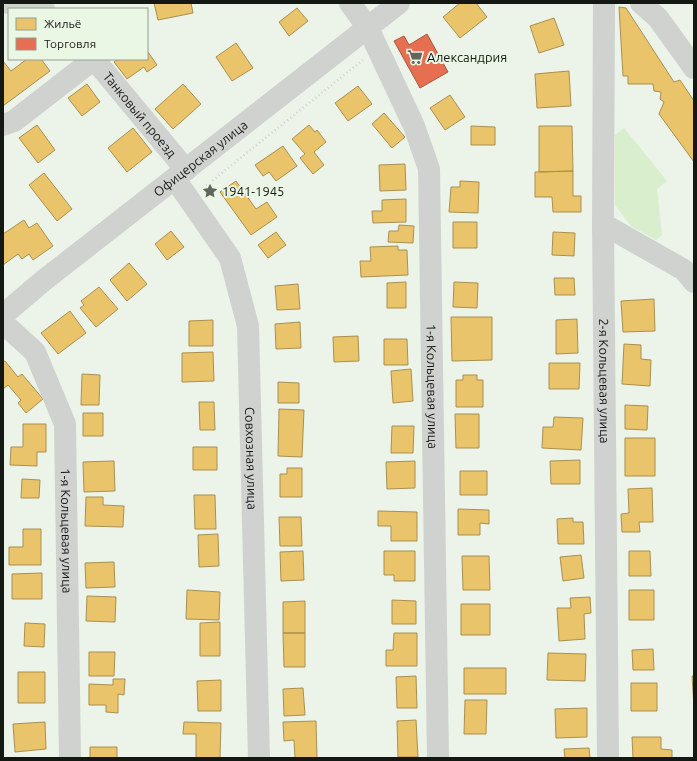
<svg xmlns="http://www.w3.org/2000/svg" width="697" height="761" font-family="Ubuntu,sans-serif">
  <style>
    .green { fill: #d9eecd }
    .homes { fill: #e9c46a; stroke: #a99050 }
    .shops { fill: #e76f51; stroke: #a8553e }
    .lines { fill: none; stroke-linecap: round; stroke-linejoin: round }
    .path { stroke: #d0d2d0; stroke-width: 2.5; stroke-dasharray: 1 3; stroke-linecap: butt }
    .minor { stroke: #d0d2d0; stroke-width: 22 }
    .labels { text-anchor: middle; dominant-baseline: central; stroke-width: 4; stroke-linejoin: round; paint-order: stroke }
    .poi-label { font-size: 13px; fill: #141812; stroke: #ebf7e5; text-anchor: start }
    .street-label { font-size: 13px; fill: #141812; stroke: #ebf7e5 }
  </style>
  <rect width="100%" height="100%" fill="#ecf3e9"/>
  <!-- green -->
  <path class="green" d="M624 128 667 181 657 189 662 235 656 240 631 226 615 205V135Z"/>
  <!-- homes -->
  <path class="homes" d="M154 3H191L193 13 158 20Z
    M460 3H476L487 17 460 38 443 17Z
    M619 7 626 8 674 82 680 80 694 101V162L659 114 664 102 660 99 661 92 654 91 653 84H628V76H623Z
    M297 8 308 21 289 36 279 22Z
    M554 18 564 45 539 53 530 26Z
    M236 43 253 68 232 81 216 57Z
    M148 52 157 65 147 72 144 67 127 79 114 62 118 59H147V53Z
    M27 59H41L50 71 3 106V61L11 71Z
    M569 71 571 106 537 108 535 74Z
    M87 84 100 102 82 116 68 98Z
    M183 84 201 104 173 129 155 109Z
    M358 86 372 104 348 121 335 103Z
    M450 95 465 117 445 130 430 108Z
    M384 113 405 137 392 148 372 124Z
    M37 125 55 150 38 163 19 138Z
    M309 125 315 132 317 130 326 142 314 152 324 165 313 174 300 158 305 154 292 139Z
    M471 126 495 127V145H471Z
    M539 126H572L573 171 539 172Z
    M133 128 152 152 127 172 108 148Z
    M283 146 297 166 276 181 269 172 263 176 255 165Z
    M405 164 406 190 380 191 379 165Z
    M573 171V196H581V212H553L552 197H535V172Z
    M44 173 72 209 57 221 29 185Z
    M236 181 256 209 267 202 277 217 251 235 220 192Z
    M460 181 479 182 478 213 449 212 451 187H460Z
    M406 199V222L373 223 372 211H382V200Z
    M24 220 29 228 37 223 53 246 33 260 29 254 22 259 18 254 3 265V234Z
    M453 222H477V248H453Z
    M399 225 414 226 413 243 388 242 389 231H398Z
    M171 231 184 247 167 260 155 244Z
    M276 232 286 245 268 258 258 245Z
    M553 232 575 233 574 256 552 255Z
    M398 246V250H407L408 275 361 277 360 261H371L370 247Z
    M129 263 147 284 127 301 110 280Z
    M554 278H574L575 295H555Z
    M406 282V308H387V283Z
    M454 282 478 283 477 308 453 307Z
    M298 284 300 309 277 310 275 286Z
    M99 287 118 309 96 327 80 308 84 305 81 301Z
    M654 299 655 331 623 332 621 301Z
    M70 311 86 333 58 354 41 333Z
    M451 317H492V360L452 361Z
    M577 319 578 353 556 354V320Z
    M213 320V346H189V321Z
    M300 322 301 348 276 349 275 324Z
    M358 336 359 361 334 362 333 337Z
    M384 339H407L408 365H384Z
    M624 344 641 345V359L651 360 650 386 622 384Z
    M213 352 214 381 182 382V353Z
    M5 361 18 377 22 374 43 399 26 413 18 403 21 400 8 385 3 389V362Z
    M549 363H580L579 389H549Z
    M411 369 413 401 393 403 391 371Z
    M82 374 100 375 99 405H81Z
    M463 375H477V380H483V407H456V380H463Z
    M278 382 299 383V403H278Z
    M199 402H214L215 430H200Z
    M625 405 648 406 647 430 625 429Z
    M279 409 304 410 302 457 278 456Z
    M83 413H103V436H83Z
    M455 414H479V448H456Z
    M554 417 583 418 581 450 542 448 543 427H553Z
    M23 424H46V452H37V466L10 465 11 447H23Z
    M392 426H414L413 453H391Z
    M625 438H655V476H625Z
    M193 447H217V470H193Z
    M580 460V484H551L550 461Z
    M114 461 115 491 84 492 83 462Z
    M415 461V488L387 489 386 462Z
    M287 468H302V497H280V474H287Z
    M460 471H487V495H460Z
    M22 479 40 480 39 498H21Z
    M652 488 653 522H639L640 532H622L621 514 629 513 628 489Z
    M194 495H215L216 529H195Z
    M86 497H103V505L124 506 123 527 85 526Z
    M458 509 489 510V524L480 523V535H458Z
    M378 511 417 512V541H391V526H378Z
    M279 517H301L302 546H280Z
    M573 518V522H583L584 544H558L557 519Z
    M23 529H41V565H9V547H23Z
    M218 534 219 566 199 567 198 535Z
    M303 551 304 580 281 581 280 552Z
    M384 551H415V581H394V575H384Z
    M629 551H650L651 576H629Z
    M581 555 584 578 563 581 560 557Z
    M462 556H489L490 590H463Z
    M114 562 115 587 86 588 85 563Z
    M42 573V599H12V574Z
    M187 590 220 592 219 620 186 619Z
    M629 590H654V620H629Z
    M87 596 116 597 115 622 86 621Z
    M590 597 591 613 584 614 585 639 559 641 557 608H571L570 598Z
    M392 600 416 601V624H392Z
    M305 601V633H283V602Z
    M461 604H490V635H461Z
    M220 622V656H200V623Z
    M25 623 45 624 44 647 24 646Z
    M283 633H305V667H284Z
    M394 633H417V666H386V650H393Z
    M653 649 654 670H633L632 650Z
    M89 652H115L114 676H89Z
    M548 653 586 654 585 681 547 680Z
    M464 668H506V694H464Z
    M18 672H45V703H18Z
    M416 676 417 708H397L396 677Z
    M692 676H694V707Z
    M113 679H125L124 695 118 694V713L106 712V705H89V684L113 685Z
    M221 680V711H198L197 681Z
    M631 683H657V711H631Z
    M303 688 305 715 284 716 283 689Z
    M465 700H487L486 734H464Z
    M587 708V737L556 738 555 709Z
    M416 720 418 757H398L397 721Z
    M316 721 317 758H295L294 740 284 741 283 722Z
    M45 722 46 749 15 752 13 724Z
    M184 722 221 723 220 758H196V734H183Z
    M632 737H661V749L672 750V758H633Z
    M90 747H117V758H90Z
    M589 748 590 758H565L564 749Z"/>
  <!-- shops -->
  <path class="shops" d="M427 34 448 72 420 88 394 41 404 36 409 45Z"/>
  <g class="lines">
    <!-- path -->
    <path class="path" d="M203 188 324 91 363 60"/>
    <!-- minor -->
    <g class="minor">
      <path d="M8 3 17 4 25 3"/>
      <path d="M35 3 44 9"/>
      <path id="s1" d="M350 3 368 28 414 126 429 169 438 758"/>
      <path id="s2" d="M604 3 603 224 608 758"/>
      <path d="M641 3 658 18 694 68"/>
      <path id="s3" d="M94 59 186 170"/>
      <path d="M3 125 14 121 94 59"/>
      <path id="s4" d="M175 179 230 258 248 326 259 758"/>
      <path d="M603 224 684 270 694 282"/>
      <path id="s5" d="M3 315 43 281 399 3"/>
      <path id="s6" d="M3 323 35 352 65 424 70 758"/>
    </g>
  </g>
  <!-- icons -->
  <defs>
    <symbol id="supermarket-bare" viewBox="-9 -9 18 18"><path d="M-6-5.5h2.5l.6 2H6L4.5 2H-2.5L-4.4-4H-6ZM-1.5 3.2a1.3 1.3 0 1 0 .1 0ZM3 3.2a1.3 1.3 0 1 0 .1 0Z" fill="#60655d" stroke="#ebf7e5" stroke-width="2.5" paint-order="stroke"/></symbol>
    <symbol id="sight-bare" viewBox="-9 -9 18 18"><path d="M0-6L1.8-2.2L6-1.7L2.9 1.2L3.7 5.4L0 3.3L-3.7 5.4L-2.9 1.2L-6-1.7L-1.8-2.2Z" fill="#60655d" stroke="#ebf7e5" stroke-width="2.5" paint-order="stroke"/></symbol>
  </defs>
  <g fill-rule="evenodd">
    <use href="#supermarket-bare" x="404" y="46" width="22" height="22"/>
    <use href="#sight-bare" x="199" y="180" width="22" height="22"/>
  </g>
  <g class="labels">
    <!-- poi labels -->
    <g class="poi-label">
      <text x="427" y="57">Александрия</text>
      <text x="222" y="191">1941-1945</text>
    </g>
    <!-- street labels -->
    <g class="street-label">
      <text stroke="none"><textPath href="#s3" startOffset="72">Танковый проезд</textPath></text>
      <text stroke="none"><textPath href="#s5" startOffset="252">Офицерская улица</textPath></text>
      <text stroke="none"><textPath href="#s2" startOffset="378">2-я Кольцевая улица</textPath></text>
      <text stroke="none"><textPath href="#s1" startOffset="402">1-я Кольцевая улица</textPath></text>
      <text stroke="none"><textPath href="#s4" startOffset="299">Совхозная улица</textPath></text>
      <text stroke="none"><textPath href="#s6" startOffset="228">1-я Кольцевая улица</textPath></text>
    </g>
  </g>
  <!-- border -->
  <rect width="697" height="761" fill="none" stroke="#141812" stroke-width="8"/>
  <!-- legend -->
  <rect x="8" y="8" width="140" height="52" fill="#ebf7e5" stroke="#959e91"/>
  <rect x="16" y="18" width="20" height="12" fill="#e9c46a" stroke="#959e91"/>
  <text x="44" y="28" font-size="12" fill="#141812">Жильё</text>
  <rect x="16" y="38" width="20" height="12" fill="#e76f51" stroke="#959e91"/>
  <text x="44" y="48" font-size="12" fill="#141812">Торговля</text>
</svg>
